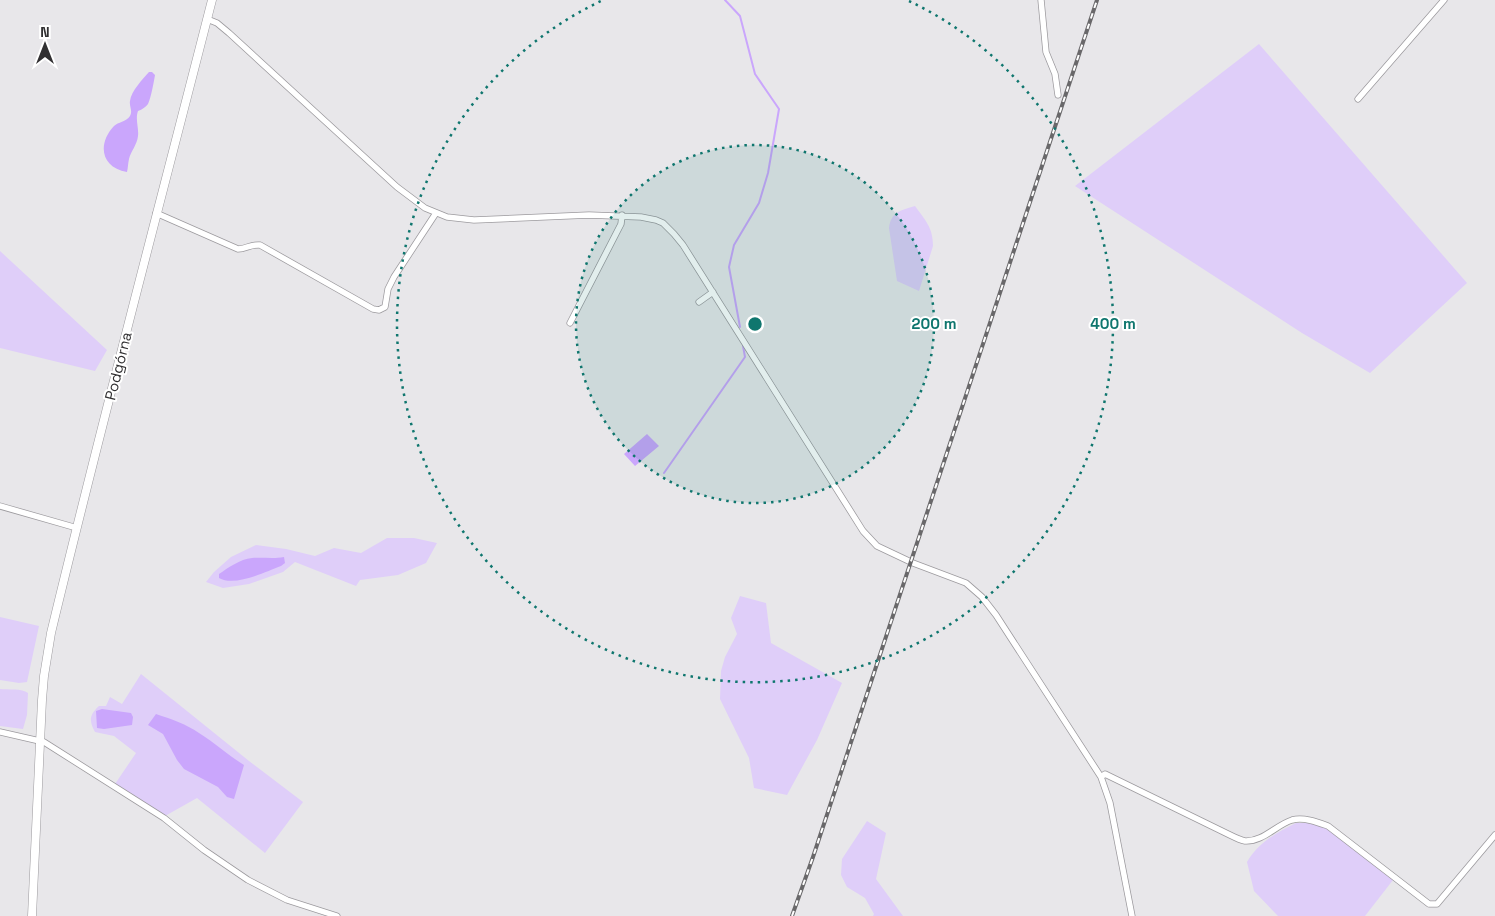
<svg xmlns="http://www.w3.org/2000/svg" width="1495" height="916" font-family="'Space Grotesk',sans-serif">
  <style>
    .green { fill: #dfcef9 }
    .water { fill: #caa6fc }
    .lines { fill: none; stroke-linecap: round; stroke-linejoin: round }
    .stream { stroke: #caa6fc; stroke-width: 2 }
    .minor-casing { stroke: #9c9a9e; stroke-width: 7 }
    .major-casing { stroke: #9c9a9e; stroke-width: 9 }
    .minor { stroke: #fff; stroke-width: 5.5 }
    .major { stroke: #fff; stroke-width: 8 }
    .rail-casing { stroke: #69686a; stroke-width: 4 }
    .rail { stroke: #fff; stroke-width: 2; stroke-dasharray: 5.5; stroke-linecap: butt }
    .ring { fill: none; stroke: #0f766e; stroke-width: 2.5; stroke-dasharray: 2.5 5 }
    .labels { text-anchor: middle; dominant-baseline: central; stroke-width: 4; stroke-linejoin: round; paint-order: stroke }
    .street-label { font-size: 15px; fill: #313032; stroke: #fff }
    .centre { fill: #0f766e; stroke: #fff; stroke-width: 2.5 }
    .ring-label { font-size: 15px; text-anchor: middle; font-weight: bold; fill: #0f766e; stroke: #fff; stroke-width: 4; stroke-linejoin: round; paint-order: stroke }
  </style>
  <rect width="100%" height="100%" fill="#e8e7ea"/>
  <!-- green -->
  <path class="green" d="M1259 44 1467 283 1370 373 1302 333 1075 186Z
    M915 206C925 220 933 227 933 246L919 291 897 281 889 228C891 212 901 210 915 206Z
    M0 251 107 350 95 371 0 348Z
    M387 538H414L437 543 426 563 398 575 360 580 356 586 295 562 283 572 249 584 223 588 206 582 214 572 231 557 256 545 286 549 315 556 334 548 361 553Z
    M740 596 766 603 771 643 842 683 817 740 787 795 754 788 749 758 720 699 721 671 725 657 737 634 731 618Z
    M0 617 39 626 27 682 19 683 0 680Z
    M141 674 249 761 303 802 265 853 197 798 165 816 115 784 136 753 114 736 95 732C89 721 89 715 99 706H106L110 697 122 704Z
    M0 689C8 690 22 688 28 693L27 715 23 729 0 726Z
    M867 821 886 833 876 879 903 916H873L874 914 865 898 847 887 841 875 842 859Z
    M1296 823H1310L1326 828 1393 880 1365 916H1278L1254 891 1247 862C1259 842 1276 833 1296 823Z"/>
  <!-- water -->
  <path class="water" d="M149 72H152L155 75C154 81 151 98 148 104 146 107 141 110 138 111 135 119 139 128 138 136 137 145 131 151 129 159 128 163 128 168 127 172 101 168 97 144 114 126 118 122 126 122 130 116 133 111 129 106 130 101 131 91 143 79 149 72Z
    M647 434 659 446 635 466 624 454Z
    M284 557 285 563 281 566C265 572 235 587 219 578V574C228 568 240 559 252 558 263 557 273 559 284 557Z
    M102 709 131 713 133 717 132 725 104 729 97 728 96 711Z
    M156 714C171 719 186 724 199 733 215 743 228 755 244 765L234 799 227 797 218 787 184 769 177 760 163 734 148 725Z"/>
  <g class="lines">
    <!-- stream -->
    <path class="stream" d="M725 0 740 16 755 74 779 109 768 173 759 203 734 245 729 267 740 327
      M664 473 745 357 743 346"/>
    <defs>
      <path id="minor" d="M1041 0 1046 52 1055 74 1058 95
        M207 19 217 23 229 33 397 187 425 208 447 217 474 220 589 215 641 217 656 220 663 223 674 234 683 245 863 531 877 546 913 563 966 583 982 597 996 615 1101 777 1110 803 1132 916
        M1358 99 1444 0
        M156 213 238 249C246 249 251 244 260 245L373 309 379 310 385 307 388 289 394 277 436 213
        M699 302 713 292
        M570 323 621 224 622 215
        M0 506 77 528
        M0 732 44 742 164 818 204 850 248 880 287 900 337 916
        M1101 777 1105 774 1230 835C1234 837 1240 840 1245 841 1263 842 1276 825 1292 820 1304 817 1317 822 1328 826L1429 904H1437L1495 835"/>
      <path id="major" d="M32 916 42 700 44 676 51 633C102 421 158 211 212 0"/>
    </defs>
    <!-- minor casing -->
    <use href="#minor" class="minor-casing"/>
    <!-- major casing -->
    <use href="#major" class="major-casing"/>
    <!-- minor -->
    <use href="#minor" class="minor"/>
    <!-- major -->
    <use href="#major" class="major"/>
    <defs>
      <path id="rail" d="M792 916 813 857 1097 0"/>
    </defs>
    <!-- rail casing -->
    <use href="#rail" class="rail-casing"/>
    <!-- rail -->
    <use href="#rail" class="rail"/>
  </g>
  <!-- distance rings -->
  <circle cx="755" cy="324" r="179" fill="#0f766e" fill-opacity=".12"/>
  <g class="ring">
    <circle cx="755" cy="324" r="179"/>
    <path d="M909 1A358 358 0 1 1 601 1"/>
  </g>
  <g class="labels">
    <!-- street labels -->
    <g class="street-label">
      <text transform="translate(118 366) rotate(-76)">Podgórna</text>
    </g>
  </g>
  <circle cx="755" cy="324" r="8" class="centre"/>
  <g class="ring-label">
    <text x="934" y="329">200 m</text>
    <text x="1113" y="329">400 m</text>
  </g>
  <!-- north arrow -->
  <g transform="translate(45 45)" stroke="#ffffff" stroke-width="4" paint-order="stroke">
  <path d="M0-4L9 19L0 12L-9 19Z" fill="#313032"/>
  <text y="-8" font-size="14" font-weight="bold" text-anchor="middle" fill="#313032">N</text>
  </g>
</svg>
